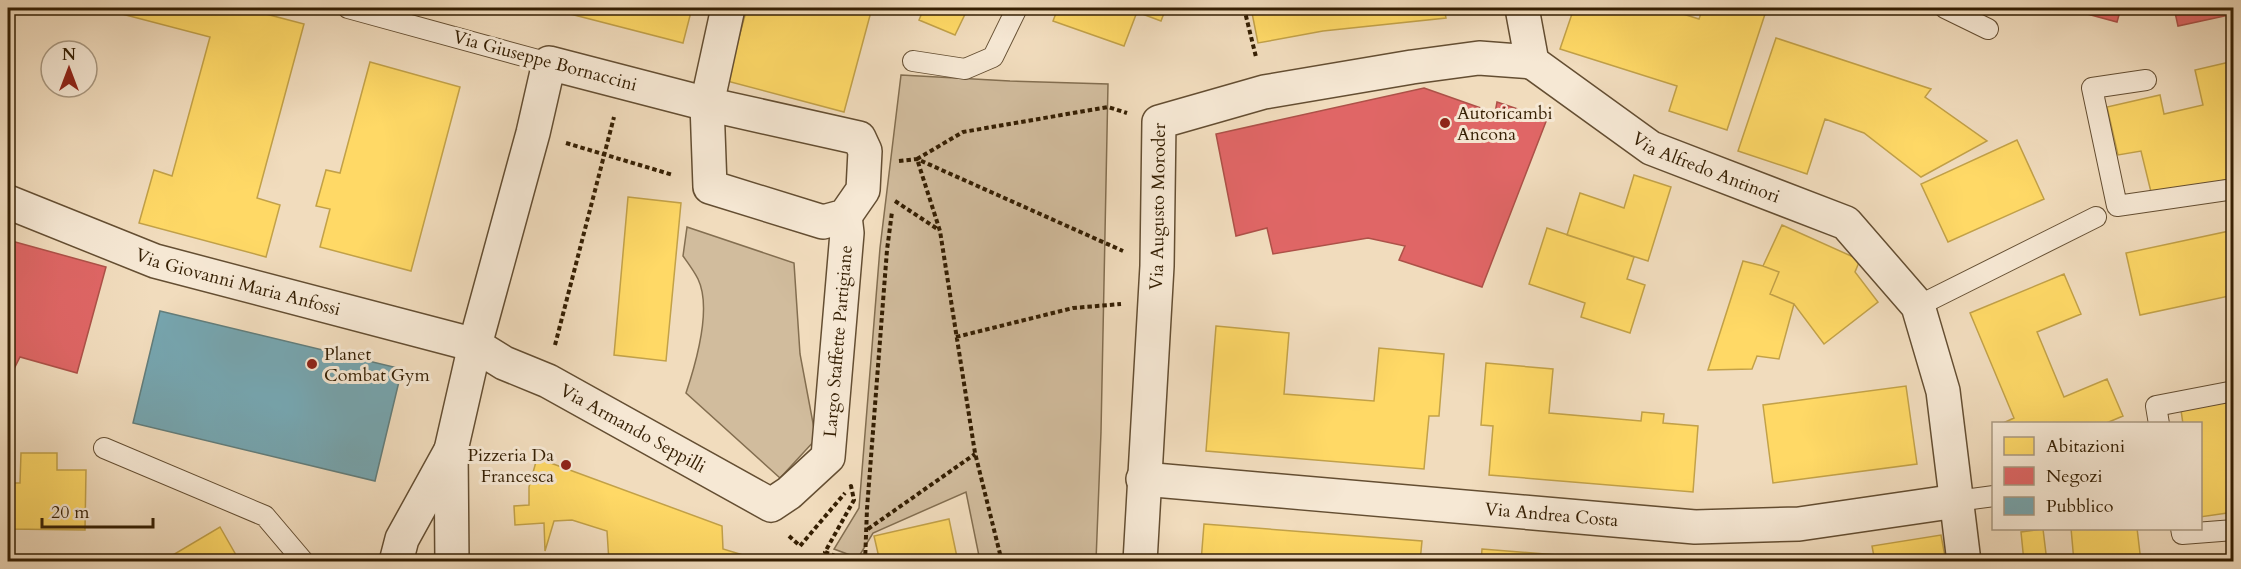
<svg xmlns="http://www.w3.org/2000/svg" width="2241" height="569" font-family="Cardo,serif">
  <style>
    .green { fill: #d1bc9d; stroke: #836e50; stroke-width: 1.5 }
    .homes { fill: #ffd966; stroke: #c2a148; stroke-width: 1.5 }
    .shops { fill: #e06666; stroke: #ad5148; stroke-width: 1.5 }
    .public { fill: #76a5af; stroke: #627d7b; stroke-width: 1.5 }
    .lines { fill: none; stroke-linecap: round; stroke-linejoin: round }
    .lane-casing { stroke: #644e32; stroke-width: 22 }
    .street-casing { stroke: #644e32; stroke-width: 36 }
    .path { stroke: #351f03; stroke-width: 4; stroke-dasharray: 4.5 3; stroke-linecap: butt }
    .lane { stroke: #f6e8d4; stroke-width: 20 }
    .street { stroke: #f6e8d4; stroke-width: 33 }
    .poi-dot { fill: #8f2418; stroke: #f6e8d4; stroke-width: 2 }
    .labels { text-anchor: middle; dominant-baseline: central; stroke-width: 6; stroke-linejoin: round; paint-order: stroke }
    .street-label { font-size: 18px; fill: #351f03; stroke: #f6e8d4 }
    .poi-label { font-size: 18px; fill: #351f03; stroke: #f6e8d4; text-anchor: start }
  </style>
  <rect width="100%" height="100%" fill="#f1dcbd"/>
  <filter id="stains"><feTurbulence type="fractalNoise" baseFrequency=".00333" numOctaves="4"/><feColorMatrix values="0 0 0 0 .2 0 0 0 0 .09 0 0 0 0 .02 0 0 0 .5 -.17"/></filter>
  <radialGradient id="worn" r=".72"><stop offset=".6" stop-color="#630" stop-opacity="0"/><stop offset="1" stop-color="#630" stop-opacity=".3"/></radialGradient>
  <!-- green -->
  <path class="green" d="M901 75 1010 81 1108 84 1101 432 1096 561H980L966 492 873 533 858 558 834 549 859 508 880 248Z
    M687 227 794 263 800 354 816 439 780 478 686 393C696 363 712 308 698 279 694 271 688 263 683 256Z"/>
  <!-- homes -->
  <path class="homes" d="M99 8H243L304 24 257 198 280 205 266 257 139 223 154 170 172 176 210 37Z
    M547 8H692L683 43Z
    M747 8H872L844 112 727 81Z
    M924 8H968L955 35 919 20Z
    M1058 8H1166L1161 21 1137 12 1124 46 1053 21Z
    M1251 8H1444L1446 18 1323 31 1258 43Z
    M1574 8H1664L1699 19 1703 8H1767L1727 130 1669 111 1677 86 1560 49Z
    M1776 38 1931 89 1925 97 1987 141 1921 177 1864 133 1825 119 1807 174 1738 151Z
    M2234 61V178L2152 196 2141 151 2118 155 2107 107 2160 95 2164 114 2203 105 2195 70Z
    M370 62 460 87 411 271 320 247 330 209 316 206 326 170 340 173Z
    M2017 140 2044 199 1948 242 1921 184Z
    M1634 175 1671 187 1648 261 1567 235 1580 193 1624 208Z
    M628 197 681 203 666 361 614 355Z
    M1782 225 1860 260 1855 272 1878 302 1824 344 1794 304 1770 294 1779 272 1763 266Z
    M1547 228 1634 257 1627 279 1645 285 1630 333 1581 317 1585 303 1529 284Z
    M2234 230V295L2140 315 2126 253Z
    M1743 261 1763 266 1779 272 1770 294 1794 304 1779 359 1757 356 1752 369 1708 370Z
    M2064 274 2081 314 2037 332 2064 397 2107 379 2123 416 2104 424H2001L2014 418 1970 313Z
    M1216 326 1289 333 1284 394 1374 401 1379 348 1444 354 1439 416H1429L1424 469 1206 451Z
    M1486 363 1553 369 1549 413 1641 421 1642 412 1664 414 1663 423 1698 426 1693 492 1489 475 1493 426 1481 425Z
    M1906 386 1917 464 1773 483 1763 405Z
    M2234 401V512L2200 517V424H2183L2181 410Z
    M21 453H57V470H86L85 530 8 529V483H20Z
    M537 458 722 526 723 549 766 562H651L638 558 636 562H609L607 531 572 520 554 521 545 551 544 523 515 525 514 506 529 505V487Z
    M949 519 958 562H880L874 536Z
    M1204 524 1422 541 1420 562H1201Z
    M220 527 240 562H161Z
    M2071 528H2137L2141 562H2074Z
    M2043 529 2047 562H2024L2021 532Z
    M1941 535 1946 562H1875L1872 546Z
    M1482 549 1545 554 1648 562H1481Z"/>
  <!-- shops -->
  <path class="shops" d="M2065 8H2121L2117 22Z
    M2174 8H2233L2234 14 2178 26Z
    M1424 88 1495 113 1497 102 1547 119 1482 287 1399 260 1405 246 1368 238 1273 254 1267 228 1236 236 1216 134Z
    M8 240 106 267 77 373 20 357 8 381Z"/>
  <!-- public -->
  <path class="public" d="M160 311 402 369 375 481 133 423Z"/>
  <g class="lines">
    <defs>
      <path id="lane" d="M348 8 549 63
        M1945 8 1988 29
        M913 61 965 69 993 57 1017 8
        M2146 80 2092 88 2117 206 2234 189
        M1918 306 2096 217
        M2159 424 2156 406 2234 391
        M104 448 265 516 304 562
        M1957 501 1994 496
        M2181 528 2182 534 2234 530"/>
      <g id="street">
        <path id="s1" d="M1522 8 1532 62 1651 148 1846 223 1918 306 1943 391 1964 562"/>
        <path d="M707 104 859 138 865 151 863 190 845 216 823 222 710 187Z"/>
        <path id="s2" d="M8 202 155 261 475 345 504 363 548 381 771 505 789 493 828 457 847 233 845 216"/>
        <path id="s3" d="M1143 479 1695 527 1799 524 1957 501"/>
        <path d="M396 562 402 539 450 452"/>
        <path d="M452 562 451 450 475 345 533 133 549 63 707 104 728 8"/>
        <path id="s4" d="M1140 562 1157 266 1159 122 1264 92 1412 67 1479 58 1532 62"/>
      </g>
    </defs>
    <!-- lane casing -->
    <use href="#lane" class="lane-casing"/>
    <!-- street casing -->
    <use href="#street" class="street-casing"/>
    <!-- path -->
    <path class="path" d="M1244 8 1256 57
      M566 143 673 175
      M899 161 917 159 1123 251
      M895 201 939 230
      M956 337 1073 308 1121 304
      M555 345 614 117
      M850 487 851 486 854 500 825 552 850 562
      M868 529 975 454
      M789 536 800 546 845 493
      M865 562 867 509 887 250 892 212
      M1002 562 975 453 940 231 917 159 963 132 1108 107 1127 113"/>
    <!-- lane -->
    <use href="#lane" class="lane"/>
    <!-- street -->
    <use href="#street" class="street"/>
  </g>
  <!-- markers -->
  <g class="poi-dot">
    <circle cx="1445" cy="123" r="6"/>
    <circle cx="312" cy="364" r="6"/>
    <circle cx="566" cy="465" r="6"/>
  </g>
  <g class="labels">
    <!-- street labels -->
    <g class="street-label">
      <text transform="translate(545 61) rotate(15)">Via Giuseppe Bornaccini</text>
      <text stroke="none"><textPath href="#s1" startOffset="260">Via Alfredo Antinori</textPath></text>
      <text stroke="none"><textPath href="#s4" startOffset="356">Via Augusto Moroder</textPath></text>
      <text stroke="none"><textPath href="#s2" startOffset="244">Via Giovanni Maria Anfossi</textPath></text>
      <text stroke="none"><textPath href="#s2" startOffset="1017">Largo Staffette Partigiane</textPath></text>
      <text stroke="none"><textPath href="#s2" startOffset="668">Via Armando Seppilli</textPath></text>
      <text stroke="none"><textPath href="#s3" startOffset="410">Via Andrea Costa</textPath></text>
    </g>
    <!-- poi labels -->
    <g class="poi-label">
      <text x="1457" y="113">Autoricambi<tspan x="1457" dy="21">Ancona</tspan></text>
      <text x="324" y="354">Planet<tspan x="324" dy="21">Combat Gym</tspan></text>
      <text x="554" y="455" text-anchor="end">Pizzeria Da<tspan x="554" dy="21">Francesca</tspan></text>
    </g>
  </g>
  <!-- margin -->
  <rect width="2241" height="569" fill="none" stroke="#f1dcbd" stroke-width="30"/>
  <rect x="9" y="9" width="2223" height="551" fill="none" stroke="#351f03" stroke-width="3"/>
  <rect x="15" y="15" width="2211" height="539" fill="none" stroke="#351f03" stroke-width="1.5"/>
  <!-- legend -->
  <rect x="1992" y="422" width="210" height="108" fill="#f6e8d4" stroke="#a99880" stroke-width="1.5"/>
  <rect x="2004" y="437" width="30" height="18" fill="#ffd966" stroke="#a99880" stroke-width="1.5"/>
  <text x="2046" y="452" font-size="18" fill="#351f03">Abitazioni</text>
  <rect x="2004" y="467" width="30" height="18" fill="#e06666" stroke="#a99880" stroke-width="1.5"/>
  <text x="2046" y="482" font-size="18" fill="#351f03">Negozi</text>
  <rect x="2004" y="497" width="30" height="18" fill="#76a5af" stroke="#a99880" stroke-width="1.5"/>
  <text x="2046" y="512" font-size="18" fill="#351f03">Pubblico</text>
  <!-- north arrow -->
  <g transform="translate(69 69)"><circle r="28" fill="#f6e8d4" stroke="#a99880" stroke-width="1.5"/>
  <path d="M0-4.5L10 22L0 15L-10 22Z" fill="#8f2418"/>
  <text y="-9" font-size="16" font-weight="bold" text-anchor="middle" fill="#351f03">N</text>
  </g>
  <!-- scale -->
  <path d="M42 518v9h111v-9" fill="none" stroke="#351f03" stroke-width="3"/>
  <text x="51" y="518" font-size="18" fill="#351f03" stroke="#f6e8d4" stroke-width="4.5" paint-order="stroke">20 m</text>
  <rect width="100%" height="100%" filter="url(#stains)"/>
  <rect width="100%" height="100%" fill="url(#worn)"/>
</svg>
